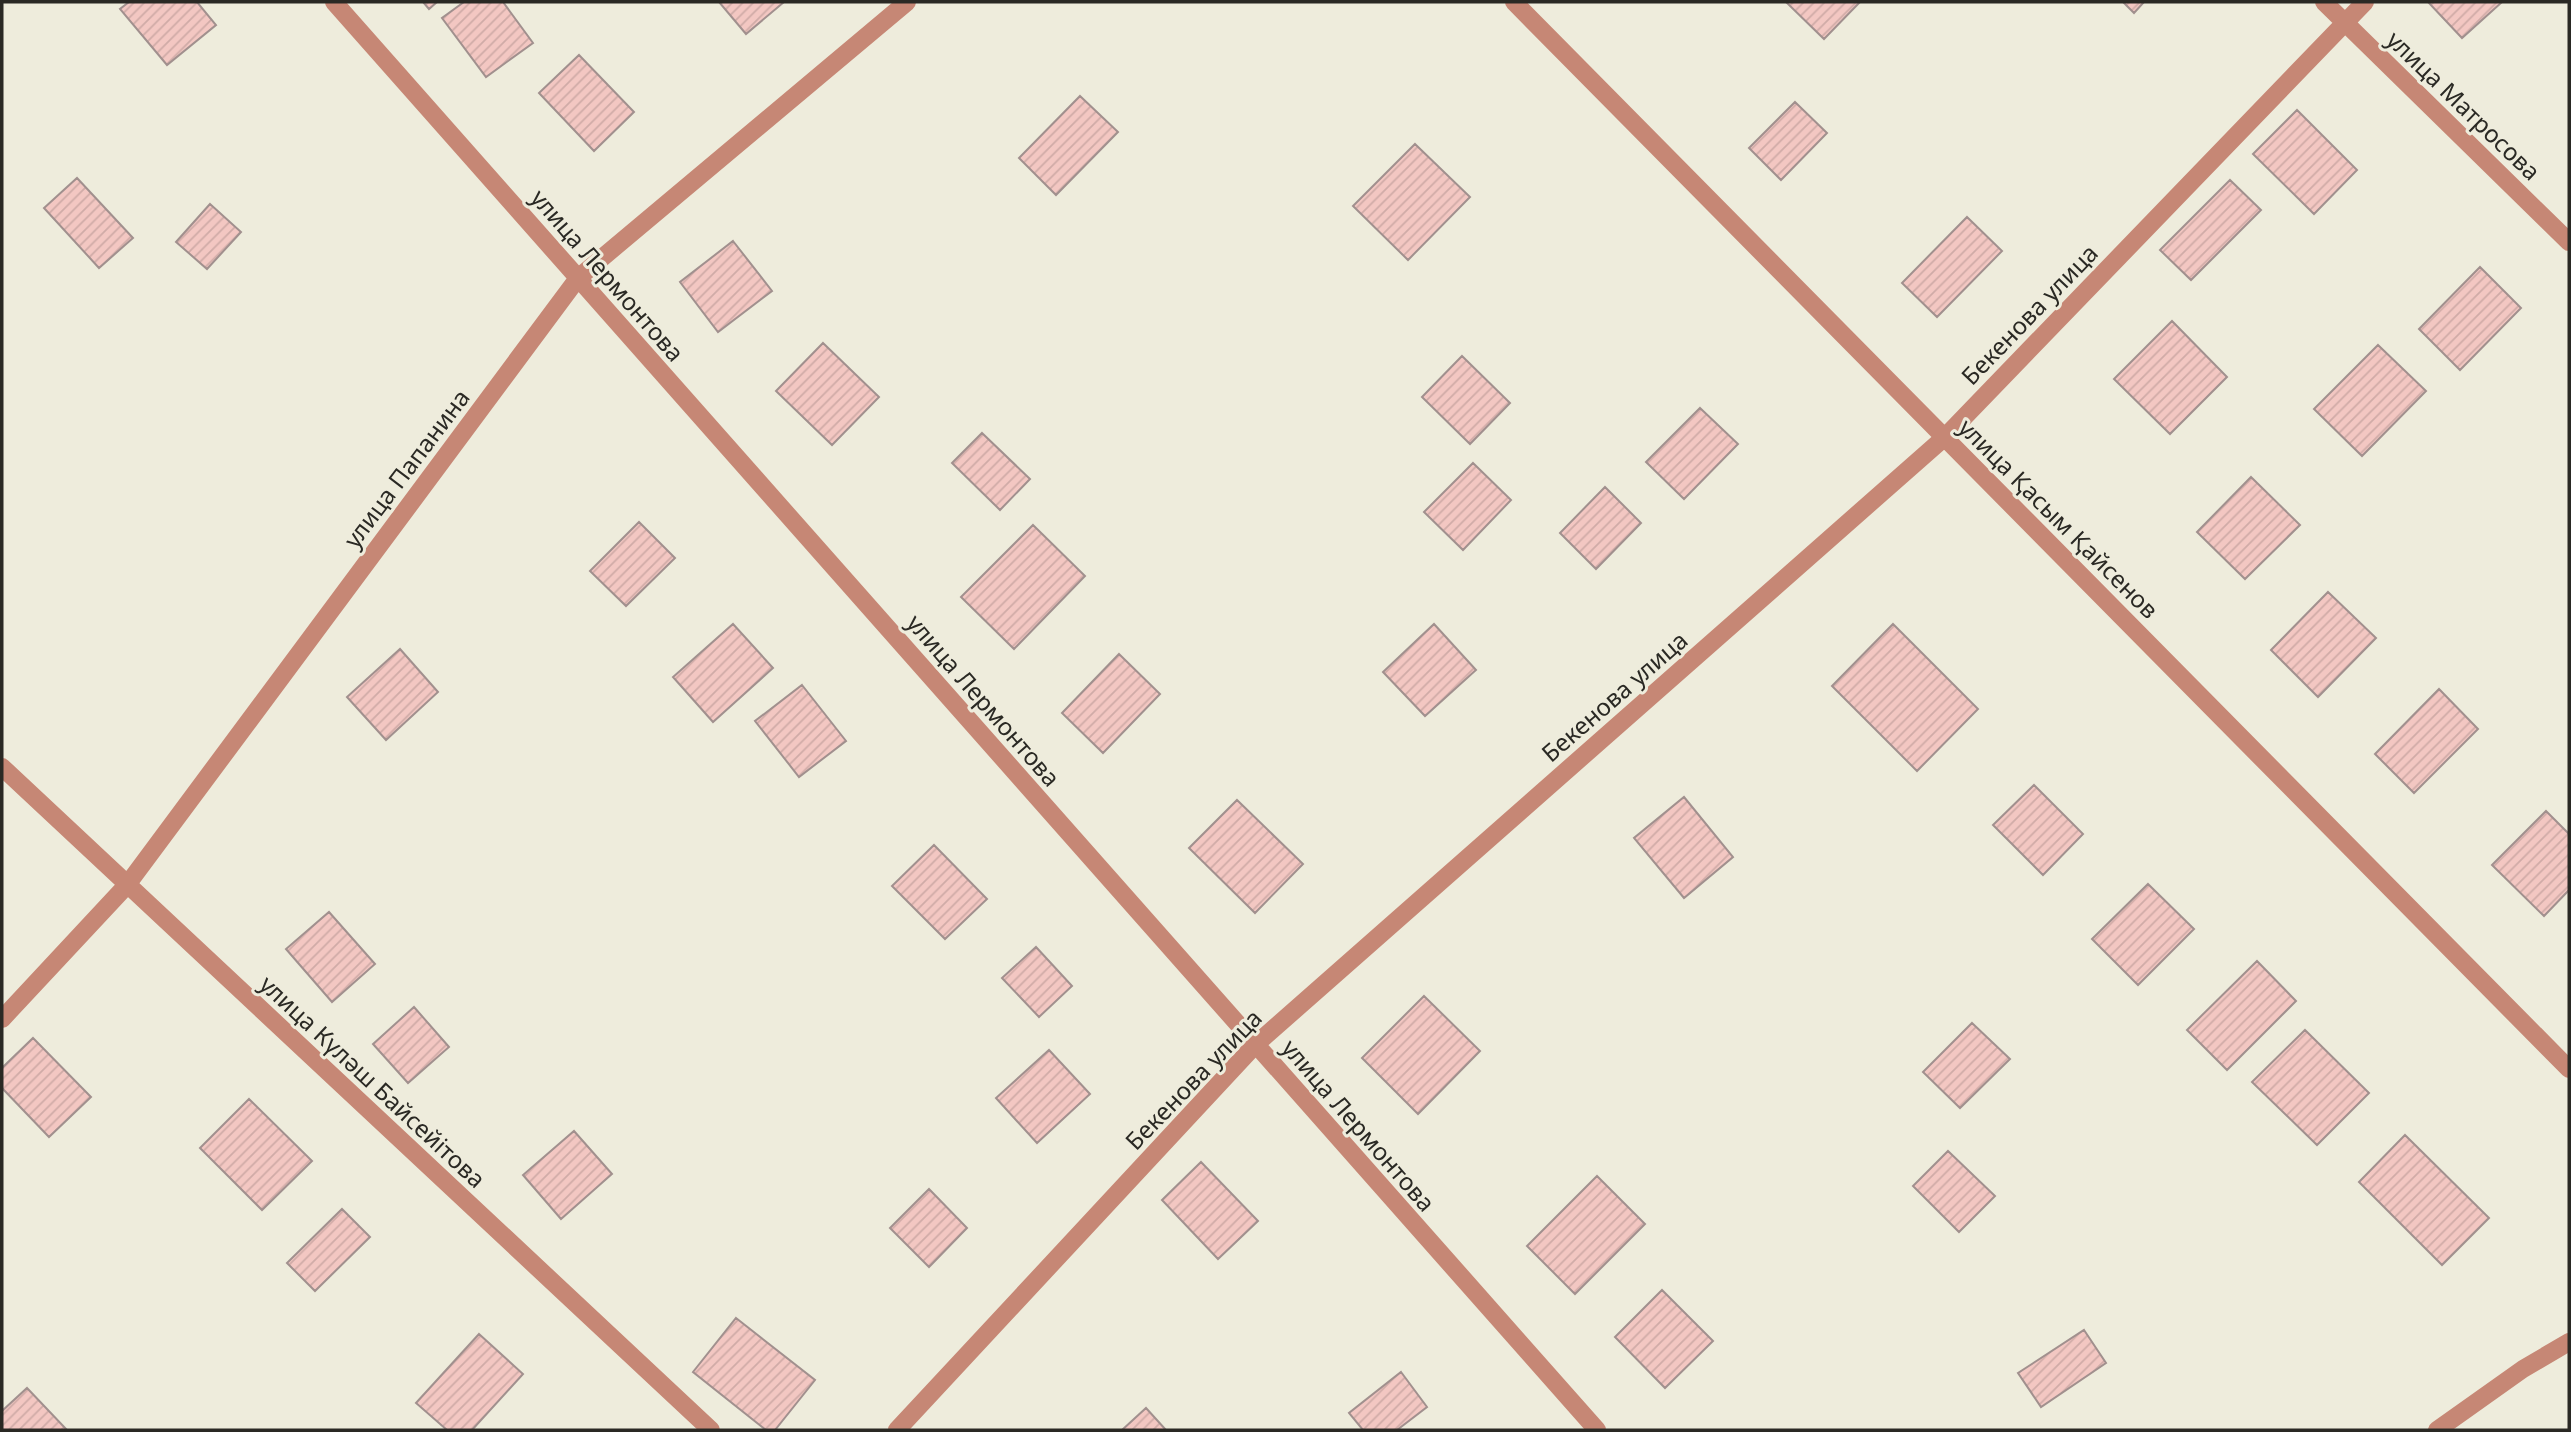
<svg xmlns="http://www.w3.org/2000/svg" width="2571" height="1432" font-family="'Noto Sans',sans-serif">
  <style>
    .building { fill: url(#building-hatch); stroke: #a1908e; stroke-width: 2 }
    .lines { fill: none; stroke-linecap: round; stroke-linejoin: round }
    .minor { stroke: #c68775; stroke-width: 18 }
    .labels { text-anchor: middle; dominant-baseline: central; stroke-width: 6; stroke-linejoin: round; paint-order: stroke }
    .street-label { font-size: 24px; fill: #2a2924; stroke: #eeecdc }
  </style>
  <defs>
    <pattern id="building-hatch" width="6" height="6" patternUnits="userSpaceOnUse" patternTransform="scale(1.75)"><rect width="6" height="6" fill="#f3c7c2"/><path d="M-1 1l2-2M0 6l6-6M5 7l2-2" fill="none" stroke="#d0aba7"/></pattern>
  </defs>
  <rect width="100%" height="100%" fill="#eeecdc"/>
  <!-- building -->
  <path class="building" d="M129 2H197L216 25 167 65 120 9Z
    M423 2H437L429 9Z
    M464 2H503L533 43 486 77 442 18Z
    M719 2H784L746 34Z
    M1786 2H1860L1824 39Z
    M2123 2H2144L2134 13Z
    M2428 2H2502L2462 38Z
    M579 55 634 112 594 151 539 93Z
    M1080 96 1118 132 1056 195 1019 158Z
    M1795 102 1827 133 1781 180 1749 148Z
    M2297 110 2357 170 2314 214 2253 154Z
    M1415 144 1470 197 1408 260 1353 206Z
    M77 178 133 238 99 268 44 208Z
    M2230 180 2261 210 2191 280 2160 250Z
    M210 204 241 232 207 269 176 242Z
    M1967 217 2002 251 1937 317 1902 283Z
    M733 241 772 291 718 332 680 282Z
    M2480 267 2521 308 2460 370 2419 329Z
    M2172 321 2227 377 2170 434 2114 379Z
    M823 343 879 397 832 445 776 391Z
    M2378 345 2426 391 2362 456 2314 409Z
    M1462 356 1510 403 1470 444 1422 397Z
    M1700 408 1738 444 1684 499 1646 462Z
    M982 433 1030 479 1000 510 952 463Z
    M1473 463 1511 500 1463 550 1424 512Z
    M2251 477 2300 525 2245 579 2197 532Z
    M1605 487 1641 523 1596 569 1560 533Z
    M639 522 675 558 626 606 590 571Z
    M1033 525 1085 576 1014 649 961 597Z
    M2328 592 2376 638 2318 697 2271 650Z
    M733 624 773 668 713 722 673 677Z
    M1434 624 1476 670 1425 716 1383 672Z
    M1893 624 1978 709 1917 771 1832 686Z
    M400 649 438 692 386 740 347 697Z
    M1119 654 1160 694 1103 753 1062 713Z
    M802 685 846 741 799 777 755 721Z
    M2439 689 2478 729 2414 793 2375 754Z
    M2034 785 2083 834 2043 875 1993 825Z
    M1684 797 1733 857 1684 898 1634 838Z
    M1237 800 1303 864 1255 913 1189 848Z
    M2546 811 2569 834V890L2544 916 2492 865Z
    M934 845 987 899 945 939 892 886Z
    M2148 884 2194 929 2138 985 2092 939Z
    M329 912 375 964 332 1002 286 949Z
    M1036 947 1072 986 1039 1017 1002 978Z
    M2257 961 2296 1001 2227 1070 2187 1030Z
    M1424 996 1480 1051 1418 1114 1362 1058Z
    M414 1007 449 1047 408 1083 373 1044Z
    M1972 1023 2010 1059 1960 1108 1923 1072Z
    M2305 1030 2369 1093 2317 1145 2252 1082Z
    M33 1038 91 1097 49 1137 2 1088V1068Z
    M1049 1050 1090 1094 1037 1143 996 1098Z
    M249 1099 312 1161 262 1210 200 1148Z
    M574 1131 612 1174 561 1219 523 1175Z
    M2405 1135 2489 1218 2442 1265 2359 1182Z
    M1948 1151 1995 1196 1959 1232 1913 1186Z
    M1201 1162 1258 1221 1218 1259 1162 1200Z
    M1597 1176 1645 1224 1575 1294 1527 1246Z
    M929 1189 967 1228 929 1267 890 1228Z
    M342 1209 370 1237 315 1291 287 1263Z
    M1662 1290 1713 1341 1665 1388 1615 1337Z
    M736 1318 815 1380 775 1430H766L693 1372Z
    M2084 1330 2106 1363 2041 1407 2018 1373Z
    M479 1334 523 1374 472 1430H447L416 1403Z
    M1401 1372 1427 1407 1397 1430H1363L1349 1413Z
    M27 1388 67 1430H2V1411Z
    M1146 1408 1166 1430H1122Z"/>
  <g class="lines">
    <!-- minor -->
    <path class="minor" d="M334 2 1597 1430
      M1514 2 2569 1069
      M2324 2 2569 242
      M2 767 711 1430
      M2 1019 127 885 578 278 907 2
      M897 1430 1255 1045 1945 437 2365 2
      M2437 1430 2523 1369 2569 1342"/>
  </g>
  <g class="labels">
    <!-- street labels -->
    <g class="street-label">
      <text transform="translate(2464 105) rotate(44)">улица Матросова</text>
      <text transform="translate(608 275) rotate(49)">улица Лермонтова</text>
      <text transform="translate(2029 314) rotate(-46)">Бекенова улица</text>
      <text transform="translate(406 468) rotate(-53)">улица Папанина</text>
      <text transform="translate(2059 518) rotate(45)">улица Қасым Қайсенов</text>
      <text transform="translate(1614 696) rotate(-41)">Бекенова улица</text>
      <text transform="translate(984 700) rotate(49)">улица Лермонтова</text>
      <text transform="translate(1193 1079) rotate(-46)">Бекенова улица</text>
      <text transform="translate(373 1081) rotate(43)">улица Күләш Байсейітова</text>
      <text transform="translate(1359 1125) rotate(49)">улица Лермонтова</text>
    </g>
  </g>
  <!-- border -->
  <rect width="2571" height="1432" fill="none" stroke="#2a2924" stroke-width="7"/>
</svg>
